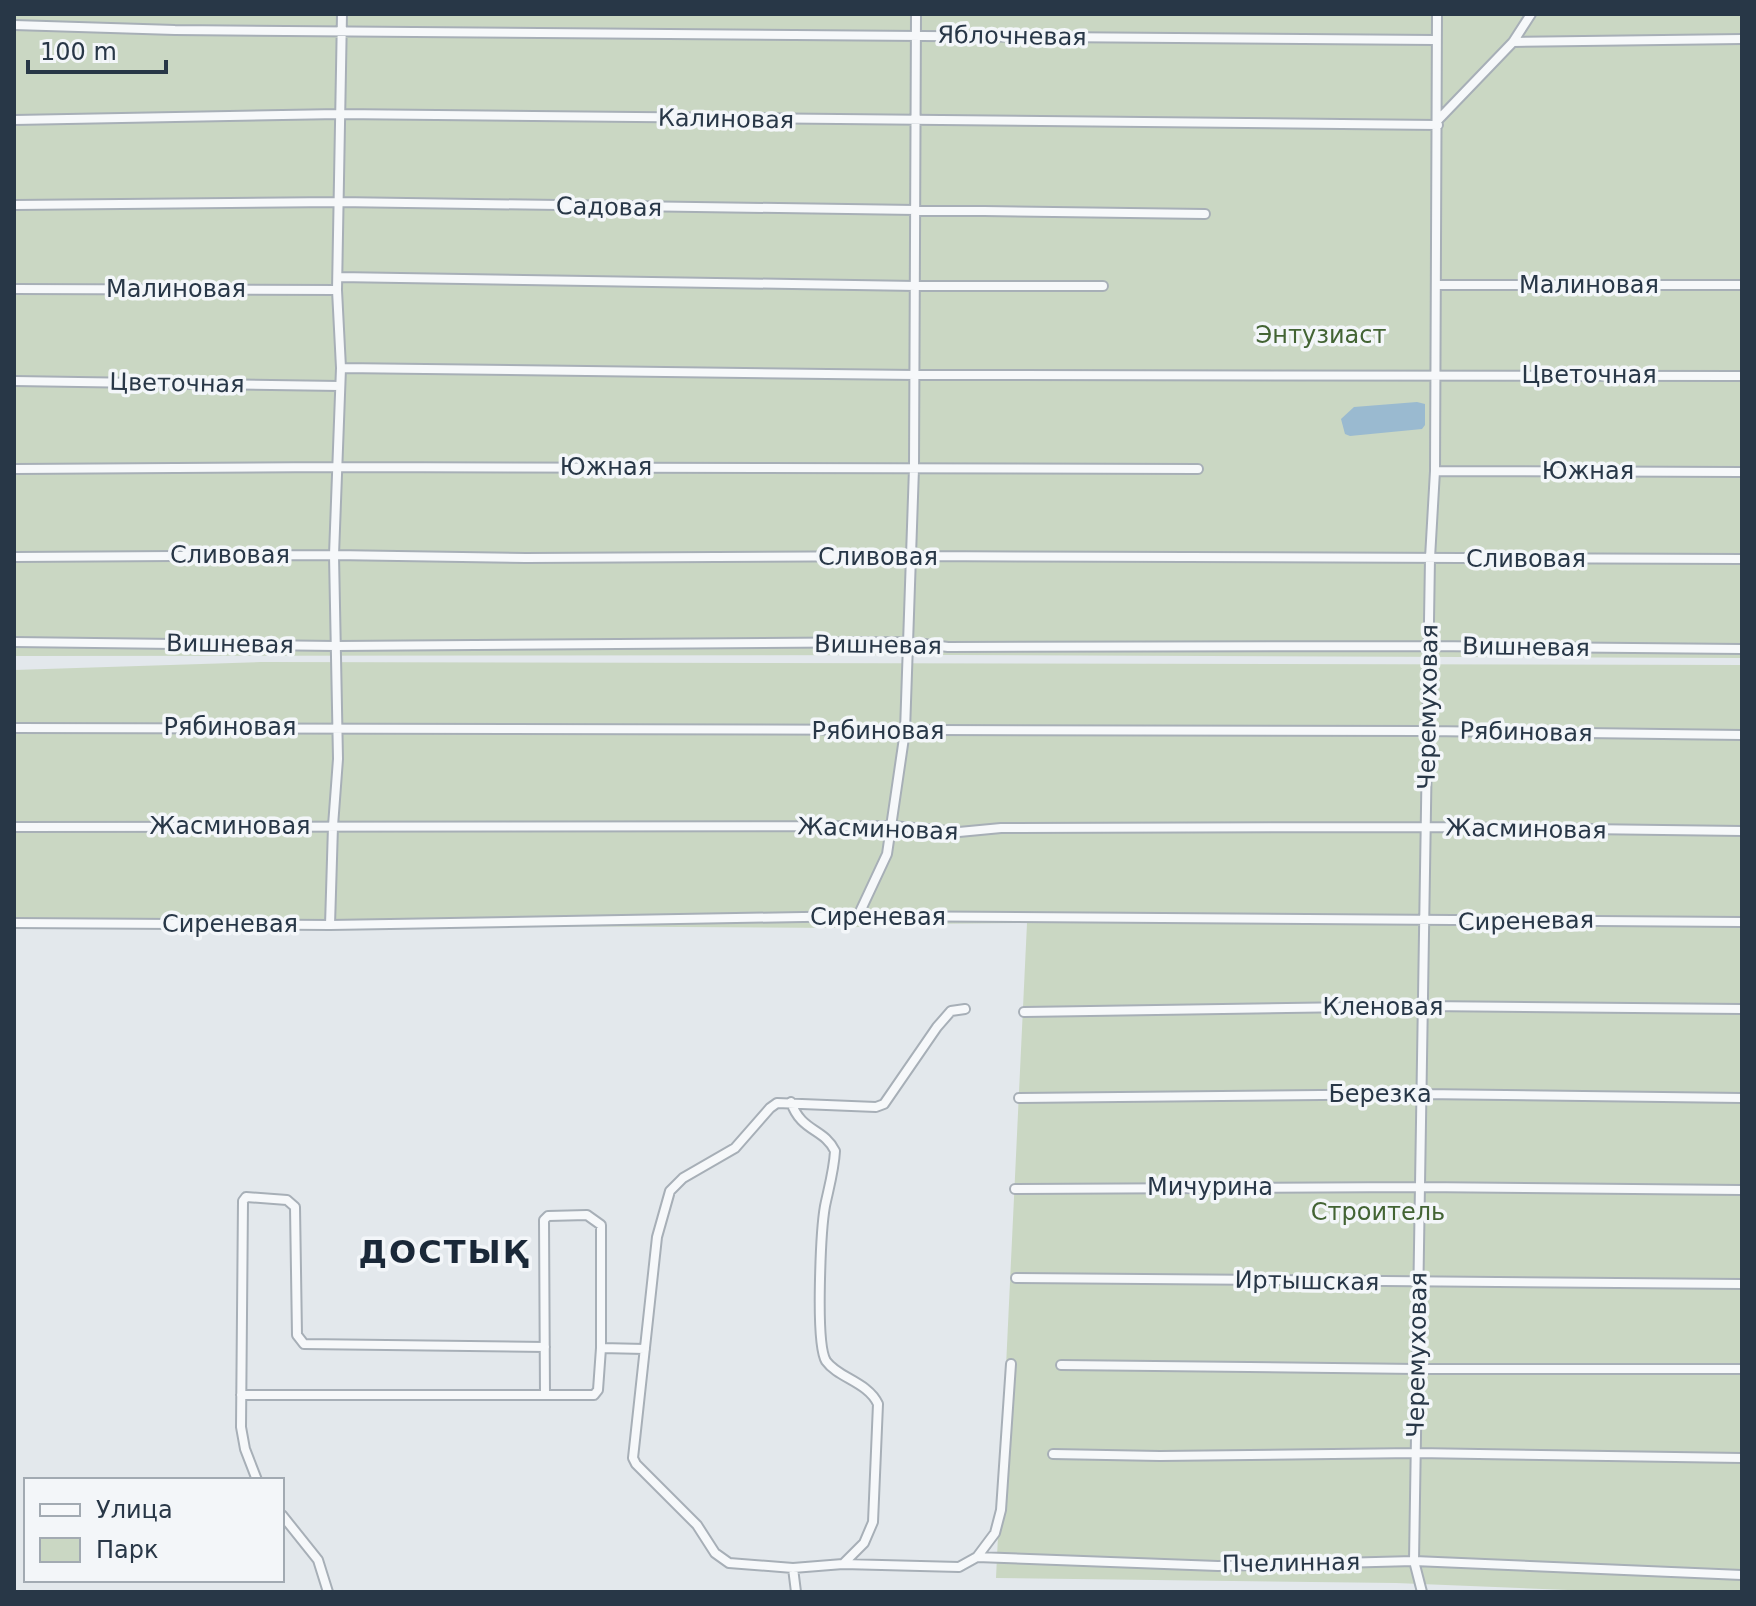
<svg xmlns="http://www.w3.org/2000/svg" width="1756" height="1606" font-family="'DejaVu Sans',sans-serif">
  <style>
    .green { fill: #cad7c3 }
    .water { fill: #9abad0 }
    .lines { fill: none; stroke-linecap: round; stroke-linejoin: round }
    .minor-casing { stroke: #a7afb7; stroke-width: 12 }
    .minor { stroke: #f6f8fa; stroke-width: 8 }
    .labels { text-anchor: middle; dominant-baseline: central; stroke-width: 7; stroke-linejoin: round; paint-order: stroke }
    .street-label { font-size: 24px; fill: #283747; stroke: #f3f6f9 }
    .park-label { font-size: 24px; fill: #436434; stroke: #f3f6f9 }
    .district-label { font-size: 32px; font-weight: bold; letter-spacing: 2px; fill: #1a2838; stroke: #f3f6f9 }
  </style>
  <rect width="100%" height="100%" fill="#e3e8ec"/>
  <!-- green -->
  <path class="green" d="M14 14H1742V658L953 655 14 656Z
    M261 662 1742 665V1592H1618L1396 1583 996 1578 1027 923 915 924 839 928 330 925 228 918H14V670Z"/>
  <!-- water -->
  <path class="water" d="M1417 402 1425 404V425L1422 429 1350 436 1345 434 1341 419 1354 407Z"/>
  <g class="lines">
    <defs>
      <path id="minor" d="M14 25 175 30 1435 40
        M1513 42 1742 39
        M14 120 339 114 1438 125
        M1438 120 1513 42 1531 14
        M14 205 338 202 1205 214
        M338 277 916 286H1103
        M1437 285H1742
        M14 289 337 290
        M341 368 915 375 1742 376
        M14 381 340 386
        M14 469 336 467 1198 469
        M1435 471 1742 472
        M14 557 334 555 526 558 912 556 1742 559
        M14 642 336 646 909 642 948 647 1429 646 1742 649
        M14 728 1427 731 1742 735
        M14 827 892 826 959 832 1001 828 1426 827 1742 831
        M858 916 887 854 905 731 914 468 916 14
        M14 923 330 925 858 916 1742 922
        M330 925 333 826 338 759 334 555 341 368 337 290 342 14
        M965 1009 951 1011 937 1027 884 1104 876 1107 777 1103 770 1108 735 1148 683 1178 670 1191 657 1237 633 1458 636 1464 697 1525 715 1553 729 1563 793 1568 843 1564 959 1567 977 1557 1218 1566 1414 1561 1742 1575
        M1024 1012 1424 1006 1742 1009
        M1019 1098 1422 1094 1742 1098
        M791 1102C801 1132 824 1128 835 1151 834 1170 829 1187 825 1206 821 1229 815 1343 826 1361 838 1378 868 1382 878 1404L873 1522 864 1543 844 1563
        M1015 1189 1419 1187 1742 1190
        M1016 1278 1742 1284
        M601 1348 645 1349
        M1061 1365 1417 1369H1742
        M241 1395H594L598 1390 601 1348V1225L587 1215 548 1216 544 1220 545 1394
        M1053 1454 1160 1456 1416 1453 1742 1458
        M257 1480 245 1449 241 1427 243 1201 246 1197 287 1200 295 1207 297 1335 304 1344 545 1347
        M282 1515 318 1560 328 1592
        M977 1557 995 1533 1001 1510 1011 1364
        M793 1568 796 1592
        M1422 1592 1414 1561 1430 558 1435 471 1437 14"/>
    </defs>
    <!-- minor casing -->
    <use href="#minor" class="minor-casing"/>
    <!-- minor -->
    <use href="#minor" class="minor"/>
  </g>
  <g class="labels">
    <!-- street labels -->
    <g class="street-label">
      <text transform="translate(1012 36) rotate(1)">Яблочневая</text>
      <text transform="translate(726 119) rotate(1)">Калиновая</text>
      <text transform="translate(609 207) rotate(1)">Садовая</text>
      <text x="1589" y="285">Малиновая</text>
      <text x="176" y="289">Малиновая</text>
      <text x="1589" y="375">Цветочная</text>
      <text transform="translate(177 383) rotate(1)">Цветочная</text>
      <text x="606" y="467">Южная</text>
      <text x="1588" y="471">Южная</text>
      <text x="230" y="555">Сливовая</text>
      <text x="878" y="557">Сливовая</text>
      <text x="1526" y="559">Сливовая</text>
      <text transform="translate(230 644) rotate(1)">Вишневая</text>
      <text transform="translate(878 645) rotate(1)">Вишневая</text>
      <text transform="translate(1526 647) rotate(1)">Вишневая</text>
      <text transform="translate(1428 707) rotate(-89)">Черемуховая</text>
      <text x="230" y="727">Рябиновая</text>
      <text x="878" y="731">Рябиновая</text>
      <text transform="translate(1526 732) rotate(1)">Рябиновая</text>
      <text x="230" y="826">Жасминовая</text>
      <text transform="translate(878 829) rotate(2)">Жасминовая</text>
      <text transform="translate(1526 829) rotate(1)">Жасминовая</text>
      <text x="878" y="917">Сиреневая</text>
      <text transform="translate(1526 921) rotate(-1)">Сиреневая</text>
      <text x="230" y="924">Сиреневая</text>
      <text x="1383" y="1007">Кленовая</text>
      <text x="1380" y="1094">Березка</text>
      <text x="1210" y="1187">Мичурина</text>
      <text transform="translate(1307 1281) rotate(1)">Иртышская</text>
      <text transform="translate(1417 1355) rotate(-89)">Черемуховая</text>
      <text transform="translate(1291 1563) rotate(-1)">Пчелинная</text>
    </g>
    <!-- park labels -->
    <g class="park-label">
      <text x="1321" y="335">Энтузиаст</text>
      <text x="1378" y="1212">Строитель</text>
    </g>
    <!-- district labels -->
    <g class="district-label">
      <text x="444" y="1252">ДОСТЫҚ</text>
    </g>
  </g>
  <!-- border -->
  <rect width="1756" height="1606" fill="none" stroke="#283747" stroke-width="32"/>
  <!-- legend -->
  <rect x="24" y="1478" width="260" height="104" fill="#f3f6f9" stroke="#a2aab2" stroke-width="2"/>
  <rect x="40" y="1504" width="40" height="12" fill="#f6f8fa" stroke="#a2aab2" stroke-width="2"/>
  <text x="96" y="1518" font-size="24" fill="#283747">Улица</text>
  <rect x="40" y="1538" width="40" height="24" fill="#cad7c3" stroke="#a2aab2" stroke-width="2"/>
  <text x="96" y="1558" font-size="24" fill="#283747">Парк</text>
  <!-- scale -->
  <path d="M28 60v12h138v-12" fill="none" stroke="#283747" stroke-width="4"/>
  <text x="40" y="60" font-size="24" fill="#283747" stroke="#f3f6f9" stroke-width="6" paint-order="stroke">100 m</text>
</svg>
